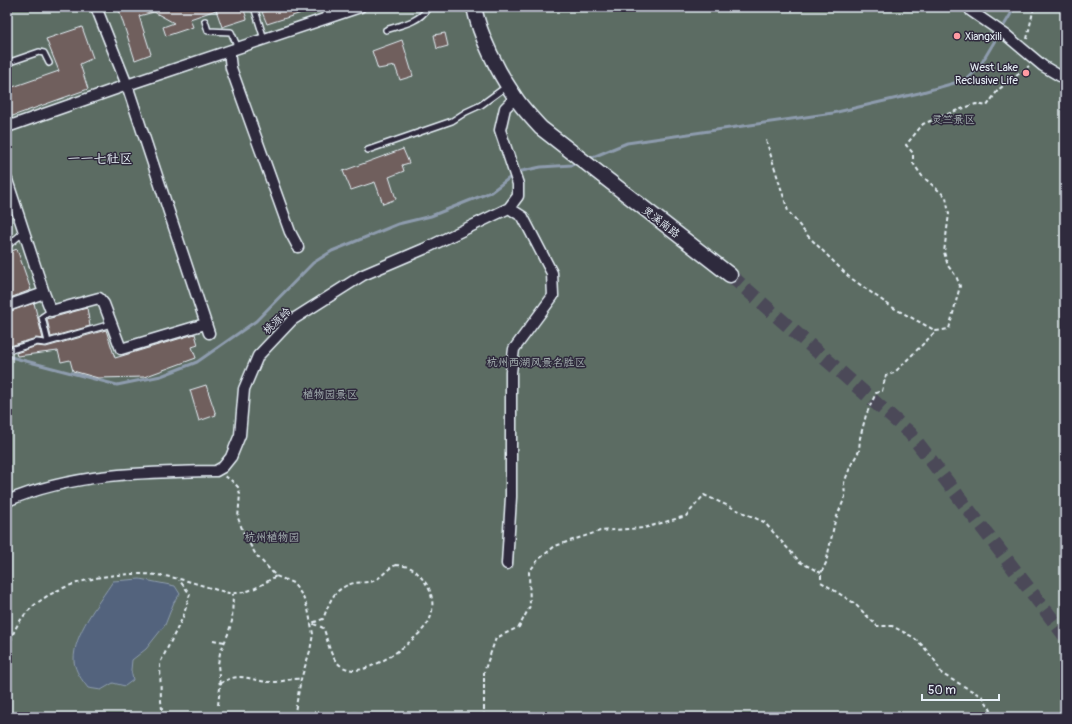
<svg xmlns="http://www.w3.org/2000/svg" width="1072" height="724" font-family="Pangolin,'LXGW WenKai TC',sans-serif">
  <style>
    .green { fill: #5b6c63; stroke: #a2aeae }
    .water { fill: #52647d; stroke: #8e9cae }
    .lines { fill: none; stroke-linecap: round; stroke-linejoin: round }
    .stream { stroke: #8e9cae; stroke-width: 3 }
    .building { fill: #6f5f5d; stroke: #e8f1f8 }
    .secondary-tunnel { stroke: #4b4859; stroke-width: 14; stroke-dasharray: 14 7; stroke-linecap: butt }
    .lane-casing { stroke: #e8f1f8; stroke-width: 8 }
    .street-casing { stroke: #e8f1f8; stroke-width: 13 }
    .secondary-casing { stroke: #e8f1f8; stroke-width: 17 }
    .path { stroke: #e8f1f8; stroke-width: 2; stroke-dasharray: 4 3; stroke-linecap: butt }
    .lane { stroke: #2f2a3d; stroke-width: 5 }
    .street { stroke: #2f2a3d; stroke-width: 10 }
    .secondary { stroke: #2f2a3d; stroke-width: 14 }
    .poi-dot { fill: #ff9aa2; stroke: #2f2a3d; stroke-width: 1.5 }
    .labels { text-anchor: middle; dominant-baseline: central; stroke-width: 3; stroke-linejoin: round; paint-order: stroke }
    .poi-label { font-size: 11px; fill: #e8f1f8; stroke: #2f2a3d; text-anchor: start }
    .park-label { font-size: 11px; fill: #a9b5b5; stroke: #2f2a3d }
    .street-label { font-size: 11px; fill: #e8f1f8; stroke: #2f2a3d }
    .quarter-label { font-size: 13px; fill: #e8f1f8; stroke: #2f2a3d }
  </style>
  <rect width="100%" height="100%" fill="#2f2a3d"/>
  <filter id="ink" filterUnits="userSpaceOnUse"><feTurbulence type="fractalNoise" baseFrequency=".025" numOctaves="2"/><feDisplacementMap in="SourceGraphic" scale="8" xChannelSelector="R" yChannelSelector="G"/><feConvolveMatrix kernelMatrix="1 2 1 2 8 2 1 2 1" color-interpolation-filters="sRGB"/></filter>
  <g filter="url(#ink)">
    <!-- green -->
    <path class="green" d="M7 7H1065V717H7Z"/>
    <!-- water -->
    <path class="water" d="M140 579 175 586 180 594 174 602 165 625 146 649 132 660 131 670 133 680 125 686 113 683 101 690 88 688C82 680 75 671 74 661 73 634 99 603 113 581Z
      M356 712 367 717H347L348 713Z"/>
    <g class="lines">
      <!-- stream -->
      <path class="stream" d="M588 159 627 143 833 113 919 93 965 80 978 69 1015 7
        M7 356 117 385 161 376 197 362 256 321 313 263 332 251 398 224 431 216 491 192 517 172 541 167 572 165 579 162"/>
    </g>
    <!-- building -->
    <path class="building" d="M118 7H243L247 19 222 27 216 10 190 19 193 27 166 36 163 27 174 23 154 12 139 16 151 54 135 60Z
      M278 7H314V9L267 24 262 12Z
      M82 27 93 58 80 64 88 89 7 118V89L59 71 46 39Z
      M445 33 448 46 437 49 434 35Z
      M402 40 413 76 400 80 395 66 378 69 372 51Z
      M403 149 409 163 402 165 404 171 389 177 396 199 383 204 375 182 351 190 343 171Z
      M17 249 31 290 7 299V253Z
      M34 303 43 339 36 338 7 347V312Z
      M87 308 90 326 51 337 47 319Z
      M106 330 115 358 195 334 198 345 192 347 196 358 144 377 98 378 73 371 70 360 61 362 58 351 17 356 16 353 37 346 46 347Z
      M206 385 216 415 199 421 190 390Z"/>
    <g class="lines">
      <!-- secondary-tunnel -->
      <path class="secondary-tunnel" d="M730 275 910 433 1065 636"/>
      <defs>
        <path id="lane" d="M254 7 264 39
          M205 21 208 31 231 32 238 48
          M386 30C400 25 418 23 427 9L426 7
          M7 63 39 52 44 53 49 63
          M368 150 452 121 466 112 481 105 507 86
          M7 246 24 232
          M48 342 42 317 51 311
          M11 350 37 342 45 343 111 324"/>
        <path id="street" d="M96 7 127 85 209 333
          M327 7 330 17
          M970 7 971 11 1006 35 1043 66 1065 79
          M229 51 231 68 290 232 298 247
          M7 127 127 85 360 7
          M7 180 44 293
          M7 306 44 293 51 311 99 298 104 304 121 349 205 324
          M7 501C72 473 147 472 216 471L223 467 231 457 240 435 244 389 258 356 292 320 363 275 424 249 509 208 518 196V184L500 130 505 108 515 98
          M507 564 511 497V372L514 349 553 296 552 273 523 217 509 208"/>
        <path id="secondary" d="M474 7C480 37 498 72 515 97 522 108 532 118 541 128L730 275"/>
      </defs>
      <!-- lane casing -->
      <use href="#lane" class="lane-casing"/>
      <!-- street casing -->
      <use href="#street" class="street-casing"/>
      <!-- secondary casing -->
      <use href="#secondary" class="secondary-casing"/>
      <!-- path -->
      <path class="path" d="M1027 39 1034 7
        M766 140 788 211 807 235 848 276 890 306 936 331
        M7 226H12
        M225 476 232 481 238 487 240 494 238 518 244 534 256 555 276 576 293 583 302 595 308 609 313 634 310 651 301 679 294 717
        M396 565C411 566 415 569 424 581 433 591 435 609 429 621 419 639 374 672 353 670 335 668 331 654 327 640 326 636 325 631 323 628 320 626 315 625 312 623L323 619C330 602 332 589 354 583 360 582 367 583 373 581 382 578 387 568 396 565Z
        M213 640 225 642
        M220 684C241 669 253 683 273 682 283 682 290 678 301 679
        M7 697C8 689 10 681 11 673 11 661 8 648 12 637 31 581 120 567 170 577 186 580 201 585 217 590 223 591 229 594 235 593 250 593 263 584 276 576
        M218 705 220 688 218 664 220 653 228 634 232 621 233 594
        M163 717 161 701 160 663 183 617 190 594 179 580
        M484 717V672L496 638 519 627 530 606 529 572 538 560 555 546 600 531 644 528 686 516 704 495 764 522 800 562 821 573
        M995 717 983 697 942 674 935 661 923 646 913 637 892 626H877L854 603 821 582V573L826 563 835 521 845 497 844 483 851 465 859 451 860 438 866 415 876 393 882 391 886 375 894 373 936 331 949 329 960 286 956 276 948 266 944 252 949 214 946 197 922 176 913 163V153L906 145 923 124 955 111 976 104 987 106 998 90 1029 66"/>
      <!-- lane -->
      <use href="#lane" class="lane"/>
      <!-- street -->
      <use href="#street" class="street"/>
      <!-- secondary -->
      <use href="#secondary" class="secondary"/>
    </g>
  </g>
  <!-- markers -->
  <g class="poi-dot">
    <circle cx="957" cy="36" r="4"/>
    <circle cx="1026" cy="73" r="4"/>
  </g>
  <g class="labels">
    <!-- poi labels -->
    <g class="poi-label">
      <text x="965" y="36">Xiangxili</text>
      <text x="1018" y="67" text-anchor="end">West Lake<tspan x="1018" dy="13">Reclusive Life</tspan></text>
    </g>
    <!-- park labels -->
    <g class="park-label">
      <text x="953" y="119">灵竺景区</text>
      <text x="536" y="362">杭州西湖风景名胜区</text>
      <text x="330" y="394">植物园景区</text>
      <text x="272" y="537">杭州植物园</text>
    </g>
    <!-- street labels -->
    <g class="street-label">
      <text transform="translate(661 222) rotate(38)">灵溪南路</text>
      <text transform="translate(277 321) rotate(-43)">桃源岭</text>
    </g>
    <!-- quarter labels -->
    <g class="quarter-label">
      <text x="100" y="159">一一七社区</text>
    </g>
  </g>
  <!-- margin -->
  <rect width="1072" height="724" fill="none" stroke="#2f2a3d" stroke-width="24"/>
  <rect x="12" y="12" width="1048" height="700" fill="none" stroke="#e8f1f8" stroke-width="1.5" filter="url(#ink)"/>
  <!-- scale -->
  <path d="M922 694v6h77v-6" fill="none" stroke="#e8f1f8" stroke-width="2"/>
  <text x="928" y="694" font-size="12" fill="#e8f1f8" stroke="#2f2a3d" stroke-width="3" paint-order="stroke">50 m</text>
</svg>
